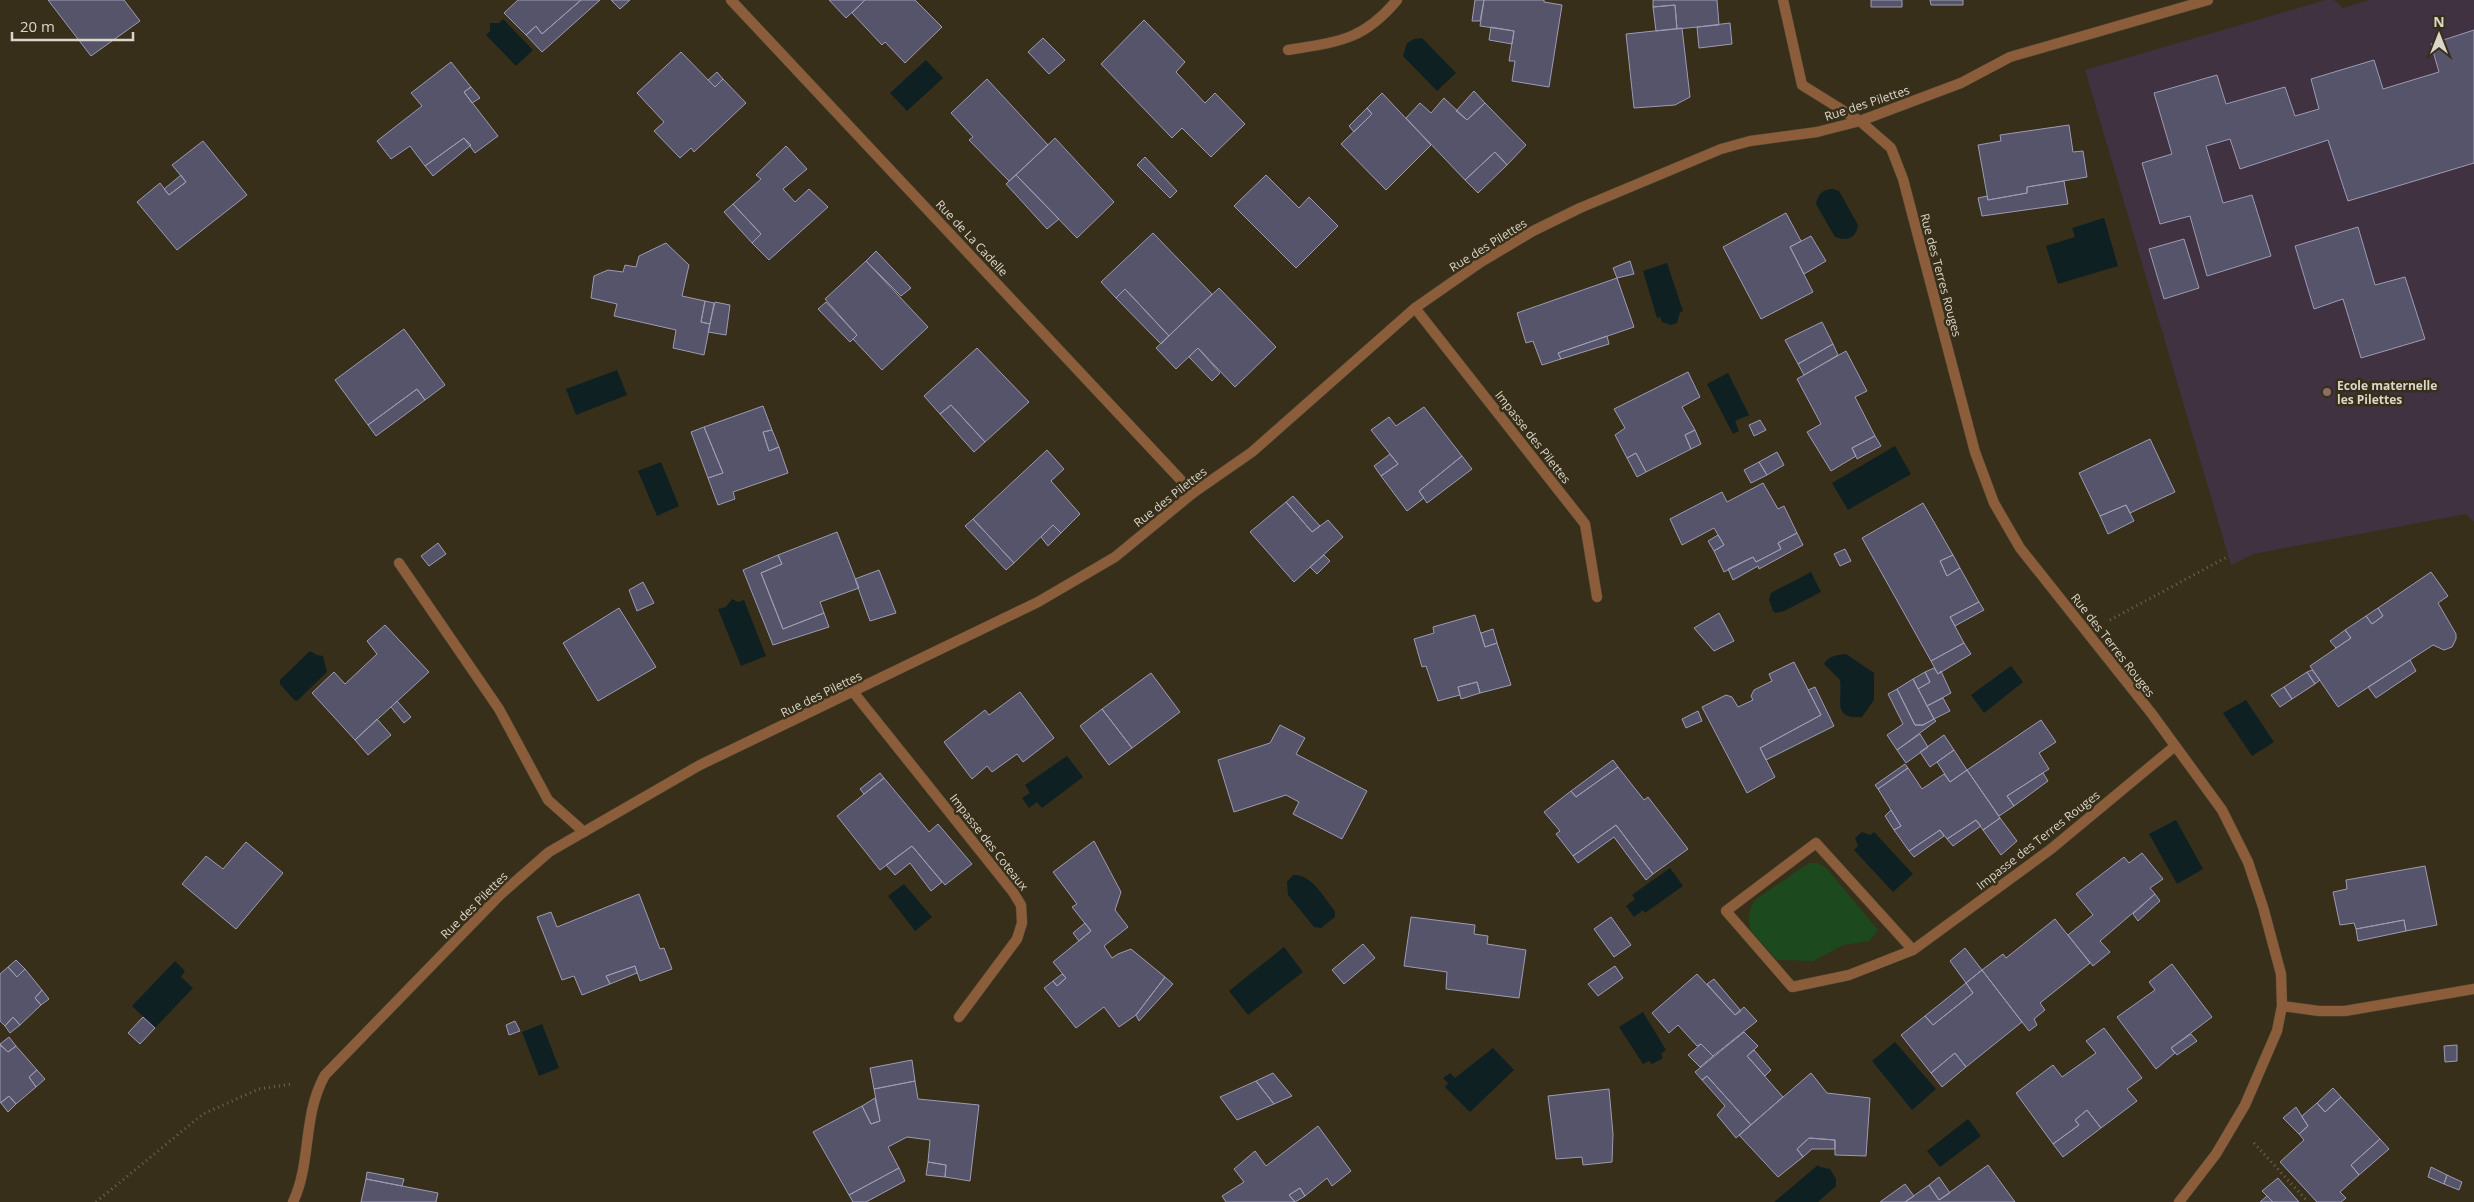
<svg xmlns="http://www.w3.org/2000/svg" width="2474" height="1202" font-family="'Open Sans',sans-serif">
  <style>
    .education { fill: #403240 }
    .green { fill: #1d491e }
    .water { fill: #0f2023 }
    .building { fill: #56546b; stroke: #9d9bb4 }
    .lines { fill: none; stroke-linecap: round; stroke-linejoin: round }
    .lane-casing { stroke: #514a36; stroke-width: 11 }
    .street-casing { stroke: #514a36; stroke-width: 11 }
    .path { stroke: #6e6754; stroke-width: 3; stroke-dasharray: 1 4; stroke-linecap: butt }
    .lane { stroke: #8c5d3a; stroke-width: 10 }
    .street { stroke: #8c5d3a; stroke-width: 10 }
    .education-dot { fill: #8d6e63; stroke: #372f1a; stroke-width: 2 }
    .labels { text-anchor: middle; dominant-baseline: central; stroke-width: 5; stroke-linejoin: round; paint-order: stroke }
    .street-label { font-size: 12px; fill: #dbd6c9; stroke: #372f1a }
    .poi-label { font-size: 12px; font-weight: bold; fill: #dbd6c9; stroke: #372f1a; text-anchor: start }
  </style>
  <rect width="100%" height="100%" fill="#372f1a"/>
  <!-- education -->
  <path class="education" d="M2326 0H2334L2343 8 2369 0H2474V522L2466 514 2253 554 2231 565 2085 70Z"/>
  <!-- green -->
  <path class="green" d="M1809 863H1818L1826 868 1878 930 1869 941 1843 945 1813 961 1777 960 1751 931C1747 921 1749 909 1755 900Z"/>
  <!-- water -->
  <path class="water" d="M503 19 533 50 516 66 486 35 490 31V23H499Z
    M1422 38 1456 73 1437 91 1403 56 1407 43 1414 39Z
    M926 60 943 78 907 111 890 93Z
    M1833 189 1839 191 1858 225C1856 239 1847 241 1835 237L1816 204C1818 194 1823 189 1833 189Z
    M2104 218 2118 266 2058 284 2046 246 2075 237 2072 228Z
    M1667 263 1683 311 1680 312 1677 323 1671 325 1662 322 1660 317 1657 318 1643 271Z
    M617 370 627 395 576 415 566 389Z
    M1728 373 1749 415 1735 421 1739 431 1733 434 1707 384Z
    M1895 446 1911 474 1848 510 1832 483Z
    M661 462 679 506 657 516 638 471Z
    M1811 572 1821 592 1784 611 1776 613 1773 611 1769 600 1771 593Z
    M732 599 738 602 744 600 766 656 741 666 718 609 726 607Z
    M310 651 317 655 323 656 327 672 297 701 294 700 280 684V680Z
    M1846 654 1874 673V700L1862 717C1831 719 1843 700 1840 680L1824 664C1828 656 1837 655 1846 654Z
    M2011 666 2023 682 1984 713 1971 695Z
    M2246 700 2274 742 2252 756 2223 713Z
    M1067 756 1083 777 1042 808 1037 802 1029 808 1022 798 1030 793 1025 785Z
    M2176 820 2203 869 2177 884 2149 834Z
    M1862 832 1870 835 1874 832 1913 874 1893 892 1854 850 1858 846 1855 838Z
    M1670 868 1683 886 1645 913 1643 910 1634 917 1626 906 1635 899 1632 895Z
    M1293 875C1312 874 1324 898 1335 911V917L1321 928 1314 927 1288 895 1287 882Z
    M904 884 932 917 915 931 888 896Z
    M1284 947 1303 972 1248 1015 1229 991Z
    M175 961 185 971 181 977 193 988 155 1028 132 1006Z
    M1643 1012 1666 1050 1661 1054 1663 1058 1652 1064 1649 1061 1643 1064 1619 1027Z
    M542 1024 559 1068 539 1076 522 1032Z
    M1895 1042 1936 1089 1912 1110 1872 1061Z
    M1493 1048 1514 1070 1470 1112 1445 1087 1448 1083 1443 1078 1450 1073 1455 1078Z
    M1968 1119 1981 1136 1940 1167 1927 1151Z
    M1818 1165 1820 1167 1830 1169 1836 1179V1186L1818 1202H1774Z"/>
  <!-- building -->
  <path class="building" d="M48 0H124L140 21 91 56Z
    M518 0H581L542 34 536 26 526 35 504 13Z
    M581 0H600L542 52 526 35 536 26 542 34Z
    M611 0H630L620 9Z
    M829 0H865L846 18Z
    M865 0H915L942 27 905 63 885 42 882 45 852 13Z
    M1475 0H1484L1480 21H1472Z
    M1484 0H1544V2L1562 5 1549 87 1512 81 1515 61H1509L1514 31 1480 26Z
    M1653 0H1717L1719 25 1677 29 1675 5 1653 7Z
    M1871 0H1902V7H1871Z
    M1930 0H1963V5H1931Z
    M1675 5 1677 29 1656 31 1653 7Z
    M1144 20 1185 62 1176 72 1205 103 1215 93 1245 124 1211 157 1182 128 1172 138 1101 64Z
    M1730 23 1732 44 1699 48 1697 27Z
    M1491 27 1514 31 1512 44 1489 40Z
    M1682 28 1690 97 1675 105 1634 108 1626 34Z
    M2474 30V163L2348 201 2328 140 2240 169 2230 139 2206 146 2223 203 2252 195 2271 256 2207 276 2190 216 2160 224 2142 163 2172 154 2154 93 2217 75 2226 104 2285 87 2295 116 2319 109 2311 79 2374 60 2383 89 2439 72 2431 44Z
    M1043 38 1065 60 1049 74 1028 52Z
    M681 52 715 87 723 79 746 103 694 152 691 148 680 158 654 131 664 122 637 93Z
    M451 62 471 87 464 92 498 136 475 153 464 138 425 166 410 146 391 159 377 141 422 106 411 93Z
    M717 72 723 79 715 87 708 80Z
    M987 79 1048 145 1009 181 969 140 973 137 951 113Z
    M471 87 480 98 472 103 464 92Z
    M1474 91 1485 103 1467 120 1456 111Z
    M1382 93 1431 145 1386 190 1341 144 1372 114 1367 108Z
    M1444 98 1467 120 1485 103 1526 145 1507 165 1495 152 1465 180 1406 118 1420 103 1431 113Z
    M1367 108 1372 114 1354 132 1349 126Z
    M2069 125 2073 152 2083 151 2087 177 2027 187V193L1988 200 1978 145 2001 141 2000 135Z
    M464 138 471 145 433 176 425 166Z
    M1055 138 1114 202 1077 238 1016 175Z
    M203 141 247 195 177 250 137 202 160 183 169 195 186 182 172 165Z
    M786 146 807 169 783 189 795 202 809 189 828 207 769 260 752 243 761 234 733 204 761 179 756 175Z
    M1495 152 1507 165 1478 193 1465 180Z
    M1145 157 1177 191 1170 198 1137 165Z
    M181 175 186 182 169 195 164 189Z
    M1016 175 1059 219 1047 229 1006 184Z
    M1266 175 1299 208 1309 197 1338 226 1296 268 1234 206Z
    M2064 181 2068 204 1982 216 1978 198 1987 196 1988 200 2027 193V187Z
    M733 204 761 234 752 243 724 212Z
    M1786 213 1801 241 1790 247 1813 292 1761 319 1723 247Z
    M2358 227 2375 285 2405 277 2425 339 2361 358 2343 299 2314 309 2295 246Z
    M1153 233 1212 294 1169 336 1125 289 1116 298 1101 282Z
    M1811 236 1826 261 1804 274 1790 247Z
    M2184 239 2199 288 2164 299 2149 249Z
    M666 243 689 265 682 296 705 301 701 322 710 324 704 355 673 348 676 330 614 316 617 304 591 298 594 276 608 270 623 272 625 265 636 267 639 256Z
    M876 251 911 288 901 296 866 261Z
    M866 261 928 327 882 370 853 339 857 335 825 299Z
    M1630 261 1634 274 1617 278 1613 268Z
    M1617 278 1634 327 1558 353 1561 359 1542 365 1533 341 1526 343 1517 313Z
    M1219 288 1276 347 1235 387 1198 348 1176 369 1156 348Z
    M1125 289 1169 336 1161 344 1116 298Z
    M705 301 714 303 710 324 701 322Z
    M715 302 730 305 726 335 708 332Z
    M826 302 857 335 850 342 818 309Z
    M1822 322 1833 344 1798 364 1785 340Z
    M404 329 445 385 425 400 417 389 368 425 335 380Z
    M1607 336 1609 344 1561 359 1558 353Z
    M1833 344 1838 355 1804 375 1798 364Z
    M977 348 1029 402 985 442 951 405 940 414 924 396Z
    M1198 348 1220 373 1212 381 1189 357Z
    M1846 351 1867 391 1855 397 1875 436 1852 448 1856 456 1831 471 1807 432 1821 424 1797 379Z
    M1688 372 1700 397 1682 407 1695 430 1685 435 1691 449 1646 472 1636 453 1627 458 1615 435 1625 428 1614 409Z
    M417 389 425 400 376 436 368 425Z
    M951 405 985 442 974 452 940 414Z
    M763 406 772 430 763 432 769 451 779 447 788 473 733 492 735 499 718 505 708 478 723 473 704 427Z
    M1424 407 1462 456 1419 491 1424 498 1407 511 1381 476 1398 464 1371 430 1389 417 1396 426Z
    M1760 420 1766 430 1754 436 1749 425Z
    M704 427 723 473 708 478 691 432Z
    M772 430 779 447 769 451 763 432Z
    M1695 430 1701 444 1691 449 1685 435Z
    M1875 436 1881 446 1857 459 1852 448Z
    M2150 439 2175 492 2130 513 2126 505 2100 516 2079 473Z
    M1047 450 1064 469 1051 481 1080 514 1061 533 1053 525 1014 563 973 519Z
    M1777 452 1784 465 1767 475 1759 462Z
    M1636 453 1646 472 1637 477 1627 458Z
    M1390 454 1398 464 1381 476 1374 466Z
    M1462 456 1472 469 1427 503 1419 491Z
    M1759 462 1767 475 1751 483 1744 470Z
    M1763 483 1778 509 1784 506 1797 533 1778 543 1781 549 1756 562 1753 557 1724 572 1714 551 1724 545 1714 528 1682 545 1670 519 1722 492 1727 502Z
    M1293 496 1320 526 1312 532 1286 502Z
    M1286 502 1312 532 1328 520 1343 537 1294 582 1250 532Z
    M1923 503 1953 555 1940 561 1947 576 1960 568 1979 602 1950 617 1964 643 1931 661 1862 538Z
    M2126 505 2134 521 2108 534 2100 516Z
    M973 519 1014 563 1006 570 965 526Z
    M1053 525 1061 533 1048 546 1041 537Z
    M837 532 859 588 820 602 824 613 783 629 761 573 782 564 778 555Z
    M1797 533 1803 545 1759 569 1758 566 1733 580 1728 569 1753 557 1756 562 1781 549 1778 543Z
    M1718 535 1724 545 1714 551 1708 541Z
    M438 543 446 554 429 566 421 556Z
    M1845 549 1851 561 1840 566 1834 554Z
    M778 555 782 564 761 573 783 629 824 613 829 627 773 645 743 570Z
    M1324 555 1330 561 1317 574 1310 567Z
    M1953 555 1960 568 1947 576 1940 561Z
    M879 570 896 613 870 621 855 579Z
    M2431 572 2448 596 2438 603 2456 634V639L2452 647 2444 650 2433 645 2338 707 2310 666 2351 638 2345 630 2366 616 2372 624 2383 616 2378 608Z
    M643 582 654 603 637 611 629 590Z
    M1979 602 1984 610 1955 626 1950 617Z
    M619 608 656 667 598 701 563 643Z
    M2378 608 2383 616 2372 624 2366 616Z
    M1719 613 1734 641 1714 651 1694 628Z
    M1475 615 1485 647 1497 643 1511 685 1480 693 1477 682 1458 687 1460 695 1438 701 1426 666 1422 667 1414 639 1434 633 1433 627Z
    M385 625 429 672 355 740 312 693 334 672 345 684 377 654 367 641Z
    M1493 629 1497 643 1485 647 1481 633Z
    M2345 630 2351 638 2336 648 2330 641Z
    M1964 643 1971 654 1938 674 1931 661Z
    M2410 660 2416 671 2376 698 2368 687Z
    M1794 662 1821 715 1760 748 1775 777 1747 793 1702 707 1726 695 1732 697 1738 707 1753 700 1751 696 1754 690 1772 681 1769 674Z
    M1934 668 1938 674 1941 671 1951 693 1927 706 1918 689 1930 682 1925 672Z
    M2312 670 2320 680 2315 684 2307 672Z
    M1925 672 1930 682 1918 689 1913 679Z
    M2307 672 2315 684 2292 699 2284 687Z
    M1151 673 1180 712 1132 748 1102 709Z
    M1913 679 1934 719 1923 725H1915L1897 689Z
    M1477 682 1480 693 1461 699 1458 687Z
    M1815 687 1834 726 1766 760 1760 748 1821 715 1808 690Z
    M2284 687 2292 699 2280 707 2271 695Z
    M1897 689 1915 725H1923L1934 719 1936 721 1897 750 1887 735 1903 724 1888 694Z
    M1020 692 1054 738 1023 762 1017 754 992 772 987 766 972 779 944 742 985 710 989 715Z
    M1943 698 1950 711 1934 719 1927 706Z
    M397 701 411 717 404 723 391 707Z
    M1102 709 1132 748 1109 765 1080 726Z
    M1698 711 1702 721 1686 728 1682 719Z
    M377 719 391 735 368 755 355 740Z
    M2041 720 2056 742 2039 753 2049 769 2007 796 2014 806 1999 816 1967 770Z
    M1280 725 1305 738 1296 754 1367 791 1342 839 1293 814 1299 802 1286 795 1234 812 1218 760 1270 743Z
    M1920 734 1928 747 1906 763 1897 750Z
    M1944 735 1954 750 1930 767 1920 752Z
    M1954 750 1967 770 1950 782 1937 762Z
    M1613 760 1618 767 1576 797 1571 791Z
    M1905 764 1908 768 1878 789 1875 785Z
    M1618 767 1644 800 1648 797 1688 849 1653 874 1616 825 1573 856 1556 834 1560 831 1544 812 1571 791 1576 797Z
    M1908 768 1922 789 1944 774 1950 782 1967 770 2000 818 1983 830 1976 820 1947 839 1940 830 1909 851 1894 830 1901 826 1878 789Z
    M880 773 884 778 864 794 860 789Z
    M2043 773 2048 781 2014 806 2007 796Z
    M884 778 929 832 938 824 972 864 945 885 912 846 880 870 837 816Z
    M1891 810 1901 826 1894 830 1885 816Z
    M2000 818 2017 841 2001 855 1983 830Z
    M1976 820 1981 826 1953 846 1947 839Z
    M1616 825 1653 874 1646 880 1614 837 1578 863 1573 856Z
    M1940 830 1944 836 1914 857 1909 851Z
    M1094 841 1121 892 1115 910 1128 927 1104 946 1112 958 1118 954 1131 949 1165 977 1136 1015 1119 1027 1104 1007 1076 1028 1044 988 1053 981 1057 986 1066 978 1053 962 1091 931 1072 907 1077 904 1053 872Z
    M246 842 283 873 236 929 182 884 206 856 223 869Z
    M912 846 942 882 931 891 910 863 895 875 886 865Z
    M2142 853 2163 879 2150 888 2155 894 2100 941 2110 952 2093 966 2068 935 2093 915 2076 894 2124 857 2129 863Z
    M2425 866 2437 925 2406 931 2404 920 2356 929 2354 923 2340 925 2333 892 2347 889 2346 880Z
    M639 894 660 949 664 948 672 969 640 981 635 966 606 976 610 984 582 995 574 976 562 980 537 917 551 912 557 927Z
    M2155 894 2160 901 2138 921 2133 914Z
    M1411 917 1475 925 1474 934 1488 936 1487 944 1526 950 1519 998 1446 989 1447 972 1404 966Z
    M1611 917 1631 945 1614 957 1594 929Z
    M2055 919 2090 963 2040 1003 2045 1010 2034 1019 2037 1025 2029 1031 1982 970 2003 954 2006 958Z
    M2404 920 2406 931 2358 941 2356 929Z
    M1085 923 1091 931 1079 941 1073 933Z
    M1363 944 1375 958 1344 984 1332 970Z
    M1965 948 1982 970 1966 983 1950 961Z
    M16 960 25 969 17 977 8 967Z
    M2172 964 2212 1017 2171 1048 2175 1053 2156 1069 2117 1017 2155 990 2149 982Z
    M635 966 637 973 610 984 606 976Z
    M1615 966 1623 978 1598 996 1588 984Z
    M8 967 17 977 25 969 42 990 35 998 41 1005 20 1025 13 1017 5 1026 0 1021V974Z
    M1982 970 2022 1022 1966 1067 1955 1053 1931 1073 1901 1035 1925 1016 1933 1025 1973 993 1966 983Z
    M1062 974 1066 978 1057 986 1053 981Z
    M1697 974 1735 1015 1744 1007 1757 1021 1713 1056 1701 1044 1697 1046 1678 1025 1669 1033 1652 1013Z
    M1165 977 1173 984 1139 1021 1136 1015Z
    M1714 979 1741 1011 1735 1015 1707 984Z
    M1966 983 1973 993 1933 1025 1925 1016Z
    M42 990 49 999 41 1005 35 998Z
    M13 1017 20 1025 10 1033 5 1026Z
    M143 1017 155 1028 140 1044 128 1033Z
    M515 1021 520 1031 509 1035 506 1025Z
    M2104 1028 2142 1078 2127 1089 2137 1101 2101 1128 2087 1110 2075 1120 2079 1125 2053 1144 2016 1093 2053 1065 2062 1077 2096 1053 2086 1041Z
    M1744 1032 1758 1046 1747 1056 1783 1097 1751 1125 1707 1076 1702 1080 1695 1072Z
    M2191 1034 2197 1041 2177 1055 2171 1048Z
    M9 1037 16 1046 8 1052 0 1044Z
    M1701 1044 1713 1056 1700 1067 1688 1055Z
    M0 1045 8 1052 16 1046 37 1070 29 1077 36 1087 16 1104 9 1096 0 1103Z
    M2457 1045V1061L2445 1062 2444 1046Z
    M1754 1050 1771 1070 1765 1076 1747 1056Z
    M1955 1053 1966 1067 1942 1087 1931 1073Z
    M912 1060 915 1081 874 1089 870 1068Z
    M37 1070 45 1079 36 1087 29 1077Z
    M1273 1073 1292 1096 1274 1104 1256 1081Z
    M1811 1073 1827 1093 1870 1098 1866 1156 1835 1155V1140L1809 1138 1797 1149 1803 1157 1778 1177 1739 1135Z
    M1707 1076 1751 1125 1736 1138 1717 1115 1725 1106 1702 1080Z
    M915 1081 918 1099 979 1105 970 1181 945 1177 946 1165 928 1162 930 1140 907 1137 888 1147 899 1168 849 1195 813 1132 862 1106 871 1124 880 1121 874 1089Z
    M1256 1081 1274 1104 1237 1120 1220 1097Z
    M2333 1088 2341 1097 2325 1112 2317 1103Z
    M1609 1089 1613 1134 1612 1162 1583 1165 1582 1157 1556 1159 1548 1096Z
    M9 1096 16 1104 8 1112 1 1103Z
    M2341 1097 2380 1139 2351 1165 2359 1175 2340 1192 2346 1198 2341 1202H2317L2280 1162 2304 1140 2299 1134 2308 1126 2302 1117 2303 1115 2317 1103 2325 1112Z
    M875 1098 880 1121 871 1124 862 1106Z
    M2296 1107 2308 1126 2299 1134 2283 1118Z
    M2087 1110 2101 1128 2063 1157 2053 1144 2079 1125 2075 1120Z
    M1318 1126 1351 1171 1332 1186 1327 1178 1305 1196 1300 1188 1289 1195 1295 1202H1226L1222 1196 1244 1182 1234 1169 1255 1151 1266 1166Z
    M1809 1138 1835 1140V1149H1812L1803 1157 1797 1149Z
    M2380 1139 2389 1149 2359 1175 2351 1165Z
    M928 1162 946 1165 945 1177 926 1175Z
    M1988 1165 2015 1202H1905L1929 1185 1939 1200Z
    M2431 1167 2447 1175 2444 1184 2428 1177Z
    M899 1168 905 1181 866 1202H853L849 1195Z
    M367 1172 404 1179 402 1186 366 1179Z
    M2447 1175 2462 1182 2459 1190 2444 1184Z
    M1939 1177 1950 1193 1939 1200 1929 1185Z
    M2278 1178 2299 1202H2273L2262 1191Z
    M366 1179 438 1193 436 1202H361Z
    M1905 1184 1914 1196 1905 1202H1880Z
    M1300 1188 1305 1196 1295 1202 1289 1195Z
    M2267 1196 2273 1202H2260Z"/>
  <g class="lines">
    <defs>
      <path id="lane" d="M399 563 499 709 548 800 584 832"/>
      <path id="street" d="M731 0 1193 493
        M1783 0 1802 85 1860 121 1891 148 1903 179 1975 452 1994 503 2020 548 2152 714 2222 810 2248 862 2263 907 2281 974 2282 1006 2277 1031 2245 1105 2216 1154 2179 1202
        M1288 50C1337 42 1363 41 1397 0
        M1415 308 1585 524 1597 597
        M854 693 1013 892 1021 905 1022 923 1017 939 959 1017
        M1913 950 1816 843 1726 911 1792 987 1849 975 1913 950 2051 849 2175 746
        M2282 1006 2319 1011H2345L2474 989
        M293 1202C312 1162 302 1116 325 1075L501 894 549 852 700 765 1038 602 1115 557 1193 493 1252 452 1415 308 1481 262 1533 231 1580 208 1721 149 1750 141 1817 132 1860 121 1961 83 2010 57 2208 0"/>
    </defs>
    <!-- lane casing -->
    <use href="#lane" class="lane-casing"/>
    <!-- street casing -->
    <use href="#street" class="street-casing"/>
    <!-- path -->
    <path class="path" d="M2110 620 2229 556
      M2254 1143 2308 1202
      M96 1202 203 1114 259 1089 293 1084"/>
    <!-- lane -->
    <use href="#lane" class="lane"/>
    <!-- street -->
    <use href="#street" class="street"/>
  </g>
  <!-- markers -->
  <circle class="education-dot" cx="2327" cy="392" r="5"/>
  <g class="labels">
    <!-- street labels -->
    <g class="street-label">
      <text transform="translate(1867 103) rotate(-18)">Rue des Pilettes</text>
      <text transform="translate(972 238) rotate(47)">Rue de La Cadelle</text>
      <text transform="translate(1488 245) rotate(-32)">Rue des Pilettes</text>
      <text transform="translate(1941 275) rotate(75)">Rue des Terres Rouges</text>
      <text transform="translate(1533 437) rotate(52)">Impasse des Pilettes</text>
      <text transform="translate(1170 497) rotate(-38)">Rue des Pilettes</text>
      <text transform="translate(2113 645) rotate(52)">Rue des Terres Rouges</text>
      <text transform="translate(821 694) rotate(-26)">Rue des Pilettes</text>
      <text transform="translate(2038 840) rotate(-38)">Impasse des Terres Rouges</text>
      <text transform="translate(989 842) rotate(52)">Impasse des Coteaux</text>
      <text transform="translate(474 905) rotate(-45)">Rue des Pilettes</text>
    </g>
    <!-- poi labels -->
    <g class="poi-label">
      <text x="2337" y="385">Ecole maternelle<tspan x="2337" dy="14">les Pilettes</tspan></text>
    </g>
  </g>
  <!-- north arrow -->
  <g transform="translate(2439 35)" stroke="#372f1a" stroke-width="4" paint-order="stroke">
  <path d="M0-4L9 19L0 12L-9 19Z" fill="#dbd6c9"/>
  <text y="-8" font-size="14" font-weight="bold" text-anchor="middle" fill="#dbd6c9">N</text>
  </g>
  <!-- scale -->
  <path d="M12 32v8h121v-8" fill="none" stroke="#dbd6c9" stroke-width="2.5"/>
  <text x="20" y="32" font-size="15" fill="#dbd6c9" stroke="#372f1a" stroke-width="4" paint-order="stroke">20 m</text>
</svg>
